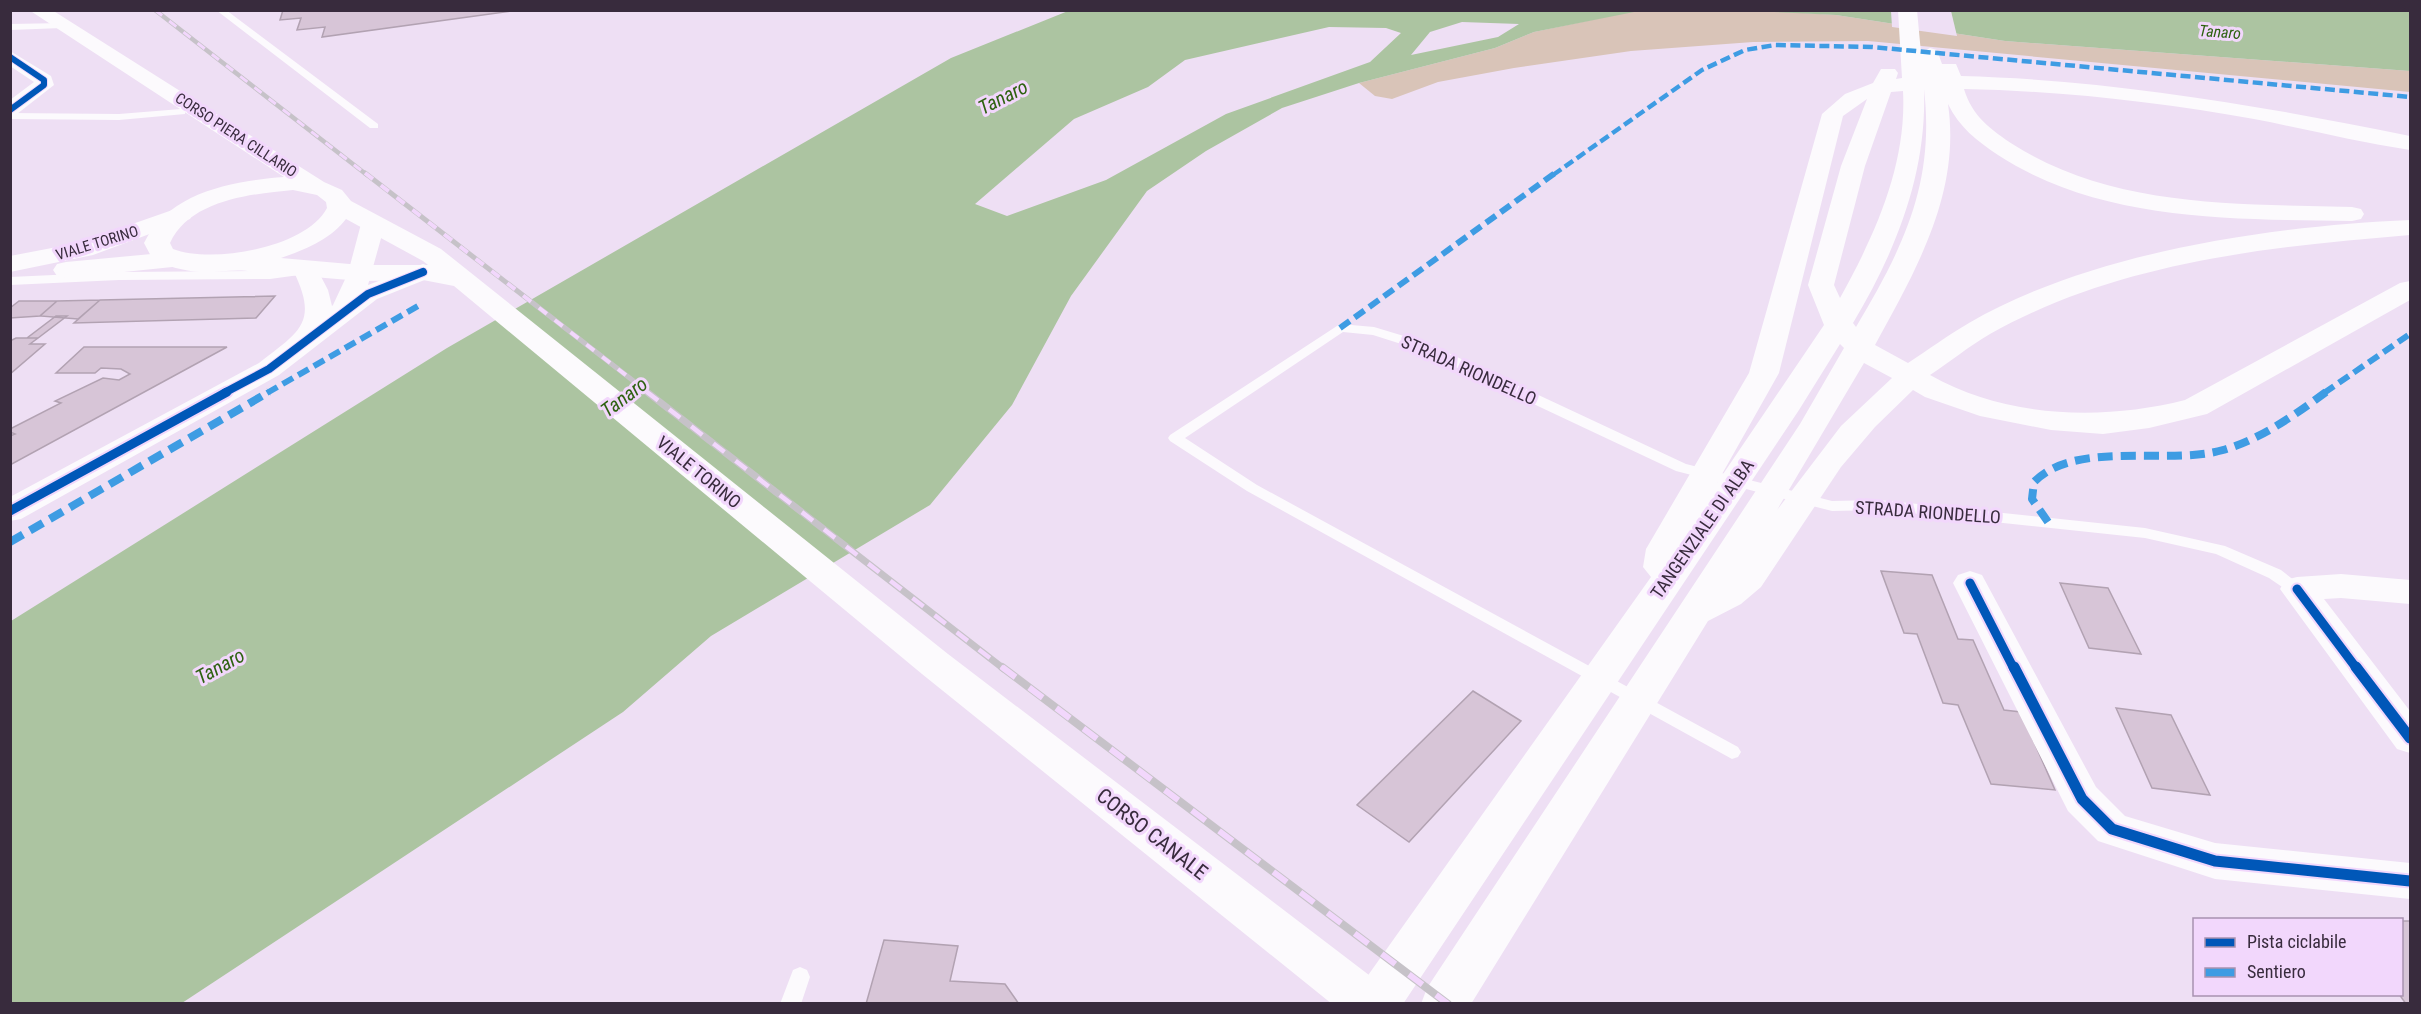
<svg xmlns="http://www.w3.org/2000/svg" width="2421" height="1014" font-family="'Roboto Condensed',sans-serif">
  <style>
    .green { fill: #d9c4b8 }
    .water { fill: #acc4a1; fill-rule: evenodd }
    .pier { fill: #eedff4 }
    .building { fill: #d7c5d7; stroke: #b2a2b2; stroke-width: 1.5 }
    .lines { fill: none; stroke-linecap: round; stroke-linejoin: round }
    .service { fill: #fcfafd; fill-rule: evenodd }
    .minor { fill: #fcfafd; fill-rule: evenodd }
    .secondary { fill: #fcfafd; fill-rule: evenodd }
    .primary { fill: #fcfafd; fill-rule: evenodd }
    .trunk { fill: #fcfafd; fill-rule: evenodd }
    .rail-far3-casing { stroke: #c6c2c8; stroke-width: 4.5 }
    .rail-far2-casing { stroke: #c6c2c8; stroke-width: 5 }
    .rail-far1-casing { stroke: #c6c2c8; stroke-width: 7 }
    .rail-casing { stroke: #c6c2c8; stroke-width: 8 }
    .rail-far3 { stroke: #f2d7fc; stroke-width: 3; stroke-dasharray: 9; stroke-linecap: butt }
    .rail-far2 { stroke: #f2d7fc; stroke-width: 4; stroke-dasharray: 10; stroke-linecap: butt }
    .rail-far1 { stroke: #f2d7fc; stroke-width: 4.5; stroke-dasharray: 14; stroke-linecap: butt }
    .rail { stroke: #f2d7fc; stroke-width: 6; stroke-dasharray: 17; stroke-linecap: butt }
    .quiet-far2 { stroke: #3e9ce3; stroke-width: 4.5; stroke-dasharray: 10 4.5; stroke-linecap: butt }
    .quiet-far1 { stroke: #3e9ce3; stroke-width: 6; stroke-dasharray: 12 6; stroke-linecap: butt }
    .quiet { stroke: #3e9ce3; stroke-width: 8; stroke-dasharray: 15 8; stroke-linecap: butt }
    .cycleway-far3-casing { stroke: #f2d7fc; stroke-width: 8 }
    .cycleway-far2-casing { stroke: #f2d7fc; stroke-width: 10 }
    .cycleway-far1-casing { stroke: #f2d7fc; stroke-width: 13 }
    .cycleway-casing { stroke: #f2d7fc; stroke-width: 15 }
    .cycleway-far3 { stroke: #0057b8; stroke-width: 6 }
    .cycleway-far2 { stroke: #0057b8; stroke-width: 8 }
    .cycleway-far1 { stroke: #0057b8; stroke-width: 9 }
    .cycleway { stroke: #0057b8; stroke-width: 11 }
    .labels { text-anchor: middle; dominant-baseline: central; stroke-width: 6; stroke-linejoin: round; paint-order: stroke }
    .far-street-label { font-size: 15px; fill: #382b3d; stroke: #f2d7fc }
    .far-water-label { font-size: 16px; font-style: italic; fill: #2e6211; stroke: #f2d7fc }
    .street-label { font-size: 18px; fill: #382b3d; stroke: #f2d7fc }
    .water-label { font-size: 20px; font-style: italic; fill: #2e6211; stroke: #f2d7fc }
    .near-street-label { font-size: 21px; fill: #382b3d; stroke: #f2d7fc }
  </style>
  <rect width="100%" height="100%" fill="#eedff4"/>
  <!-- green -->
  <path class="green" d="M1639 10H1752L1836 15 2005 41 2410 71V92L1868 41 1753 42 1631 51 1514 68 1438 82 1392 99 1375 96 1359 83 1495 48 1534 32Z"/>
  <!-- water -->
  <path class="water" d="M1068 11H1639L1534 32 1495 48 1359 83 1282 108 1206 151 1147 191 1071 296 1012 405 930 505 711 636 623 712 182 1003 11 1004V621L447 348 951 58ZM1462 22 1519 24 1498 37 1411 55 1430 32ZM1329 27 1386 28 1401 33 1370 62 1226 114 1106 180 1007 216 975 204 1074 119 1148 87 1185 60Z
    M1752 11H2410V71L2005 41 1836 15Z"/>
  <!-- pier -->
  <path class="pier" d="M1891 11H1951L1957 36 1892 27Z"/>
  <!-- building -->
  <path class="building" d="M283 10H519L322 37 325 27 297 30 301 18 280 20Z
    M275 296 256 318 74 323 100 300Z
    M100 300 78 319 40 316 57 301Z
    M19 301H57L40 316 10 318V308Z
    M56 316H67L38 338H27Z
    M16 338H38L30 344H45L10 374V341Z
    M84 347H227L10 465V436L15 434 10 432V429L61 403 55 401 103 378 119 380 130 374 121 369 101 368 95 373H56Z
    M1881 571 1932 575 1958 639 1973 640 2004 710 2021 712 2055 790 1991 784 1958 705 1943 703 1917 634 1904 633Z
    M2060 583 2108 588 2141 654 2089 648Z
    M1473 691 1521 721 1409 842 1357 805Z
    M2116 708 2171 715 2210 795 2152 788Z
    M2402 921H2410V1004H2406L2399 994H2402Z
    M884 940 958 946 950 981 1005 984 1019 1004H866Z"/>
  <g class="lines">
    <!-- service -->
    <path class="service" d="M216 10H226L378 124V128H370Z
      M65 23V27L62 28 10 30V24Z
      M181 109 185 110V114L119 120 10 119V113L119 114Z
      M295 268 301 272 299 275 270 279 119 280 10 285V277L119 272 270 271Z
      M1340 324 1374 327 1427 343 1686 464 1832 501 1880 500 2145 528 2225 546 2281 570 2305 589 2303 593H2291L2269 578 2216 554 2145 538 1880 510 1832 511 1676 471 1417 349 1373 335 1343 332 1185 438 1257 485 1738 747 1741 752 1738 757 1732 759 1247 491 1170 441 1168 438 1170 435Z
      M800 967 807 970 810 977 801 1004H780L793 970Z"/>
    <!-- minor -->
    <path class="minor" d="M10 51 51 76 54 85 17 114 10 116V100L34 82 10 66Z
      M373 217 381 219 385 224 368 285 423 264 432 267 436 272 432 277 377 299 279 375 21 519 10 521V497L259 363C300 331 319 323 293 270L297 265 306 262 315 265 328 290 332 306 333 305 348 273 361 224 365 219Z
      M1970 571 1982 575 2096 787 2125 816 2215 843 2410 863V899L2215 879 2098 841 2068 811 1953 583 1958 575Z
      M2341 574 2410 580V604L2341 598 2324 599 2410 711V753L2397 749 2280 589 2285 580 2297 577Z"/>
    <!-- secondary -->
    <path class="secondary" d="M181 207 190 209 193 214 190 219 93 255 10 272V256L78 243Z
      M173 252 182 254 186 260 182 266 66 278 57 276 53 270 57 264 66 262Z"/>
    <!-- primary -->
    <path class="primary" d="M29 10H52L324 182 342 190 351 201 441 249 948 654 1386 988 1392 1004H1332L922 674 454 286 423 280 361 281 253 272C236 268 219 273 200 272 183 271 168 266 153 260L144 243C169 192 232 181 284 177ZM293 190 317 195 326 202 327 208C306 248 212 264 173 249L170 243C190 200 251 194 293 190ZM346 219 423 261 428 265H361L281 258C304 250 331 239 346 219Z"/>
    <!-- trunk -->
    <path class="trunk" d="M1898 10H1917L1921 53 1930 48 1937 50 1942 64H1956L1961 76C2113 80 2262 106 2410 136V150C2358 142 2306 129 2254 119 2158 102 2062 91 1964 89 1972 116 1991 130 2014 145 2114 208 2238 204 2352 207L2361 209 2364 214 2361 219 2352 221C2233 219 2101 222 1998 155 1977 141 1959 127 1948 104 1961 193 1916 270 1875 345L1908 363C1928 350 1948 335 1969 323 2091 252 2271 226 2410 220V235C2267 247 2118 262 1990 334 1969 346 1950 362 1930 375 2006 418 2102 421 2185 400L2400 283 2410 281V300L2207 414 2149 428 2103 434 2051 430 1980 416 1925 397 1913 390 1875 427 1841 467 1761 587 1741 604 1708 621 1471 1004H1421L1427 988 1800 424 1844 348 1840 344 1799 410 1403 1004H1353L1359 988 1651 577 1643 567 1646 549 1749 373 1822 114 1845 94 1873 83 1881 69H1895L1898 73 1896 79 1902 78ZM1924 89C1935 184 1903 248 1856 327L1853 323C1896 251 1927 174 1924 89ZM1903 91C1907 165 1875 235 1840 298L1834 285 1865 166 1891 92ZM1867 99 1841 166 1808 285 1824 325 1717 483 1779 373 1843 116ZM1864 363 1892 378 1841 426 1777 510Z"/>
    <defs>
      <path id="rail-far3" d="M155 10 367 175"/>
      <path id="rail-far2" d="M365 173 649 393"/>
      <path id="rail-far1" d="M647 392 1004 669"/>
      <path id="rail" d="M1002 667 1448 1004"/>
    </defs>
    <!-- rail-far3 casing -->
    <use href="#rail-far3" class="rail-far3-casing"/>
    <!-- rail-far2 casing -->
    <use href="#rail-far2" class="rail-far2-casing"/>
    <!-- rail-far1 casing -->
    <use href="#rail-far1" class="rail-far1-casing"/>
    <!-- rail casing -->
    <use href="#rail" class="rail-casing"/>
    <!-- rail-far3 -->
    <use href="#rail-far3" class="rail-far3"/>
    <!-- rail-far2 -->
    <use href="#rail-far2" class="rail-far2"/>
    <!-- rail-far1 -->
    <use href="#rail-far1" class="rail-far1"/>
    <!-- rail -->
    <use href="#rail" class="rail"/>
    <!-- quiet-far2 -->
    <path class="quiet-far2" d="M1553 175 1702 70 1745 50 1775 45 1872 47 2410 97"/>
    <!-- quiet-far1 -->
    <path class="quiet-far1" d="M1340 328 1555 173
      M267 393 418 306
      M2324 393 2410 334"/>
    <!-- quiet -->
    <path class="quiet" d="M2048 522 2032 499 2034 482C2076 439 2168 466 2223 450 2261 439 2295 415 2326 392
      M10 542 269 392"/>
    <defs>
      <path id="cycleway-far3" d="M10 57 44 80V85L10 110"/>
      <path id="cycleway-far2" d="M224 393 269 369 368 294 423 272"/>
      <path id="cycleway-far1" d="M10 511 227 392
        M1970 583 2014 669
        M2297 589 2357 669"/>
      <path id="cycleway" d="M2014 667 2082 799 2112 829 2215 861 2410 881
        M2356 667 2410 738"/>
    </defs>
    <!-- cycleway-far3 casing -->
    <use href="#cycleway-far3" class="cycleway-far3-casing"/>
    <!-- cycleway-far2 casing -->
    <use href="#cycleway-far2" class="cycleway-far2-casing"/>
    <!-- cycleway-far1 casing -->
    <use href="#cycleway-far1" class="cycleway-far1-casing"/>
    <!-- cycleway casing -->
    <use href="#cycleway" class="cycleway-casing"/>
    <!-- cycleway-far3 -->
    <use href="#cycleway-far3" class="cycleway-far3"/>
    <!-- cycleway-far2 -->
    <use href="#cycleway-far2" class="cycleway-far2"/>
    <!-- cycleway-far1 -->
    <use href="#cycleway-far1" class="cycleway-far1"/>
    <!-- cycleway -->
    <use href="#cycleway" class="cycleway"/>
  </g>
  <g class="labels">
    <!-- far-street labels -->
    <g class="far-street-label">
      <text transform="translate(236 135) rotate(33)">CORSO PIERA CILLARIO</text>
      <text transform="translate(97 243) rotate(-17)">VIALE TORINO</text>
    </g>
    <!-- far-water labels -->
    <g class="far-water-label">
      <text transform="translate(2220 32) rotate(4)">Tanaro</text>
    </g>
    <!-- street labels -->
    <g class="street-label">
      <text transform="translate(1469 370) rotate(24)">STRADA RIONDELLO</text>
      <text transform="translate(699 472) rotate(39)">VIALE TORINO</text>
      <text transform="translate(1928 512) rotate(4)">STRADA RIONDELLO</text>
      <text transform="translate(1702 529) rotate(-55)">TANGENZIALE DI ALBA</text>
    </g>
    <!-- water labels -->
    <g class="water-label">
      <text transform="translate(1003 97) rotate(-27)">Tanaro</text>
      <text transform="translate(624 397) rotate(-37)">Tanaro</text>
      <text transform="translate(220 666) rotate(-29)">Tanaro</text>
    </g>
    <!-- near-street labels -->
    <g class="near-street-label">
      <text transform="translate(1152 834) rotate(38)">CORSO CANALE</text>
    </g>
  </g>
  <!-- border -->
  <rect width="2421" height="1014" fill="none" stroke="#382b3d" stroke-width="24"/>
  <!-- legend -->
  <rect x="2193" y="918" width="210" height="78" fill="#f2d7fc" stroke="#a892b0" stroke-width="1.5"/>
  <rect x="2205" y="938" width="30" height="9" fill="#0057b8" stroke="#a892b0" stroke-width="1.5"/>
  <text x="2247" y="948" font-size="18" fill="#382b3d">Pista ciclabile</text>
  <rect x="2205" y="968" width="30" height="9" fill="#3e9ce3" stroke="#a892b0" stroke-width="1.5"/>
  <text x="2247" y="978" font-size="18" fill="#382b3d">Sentiero</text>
</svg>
